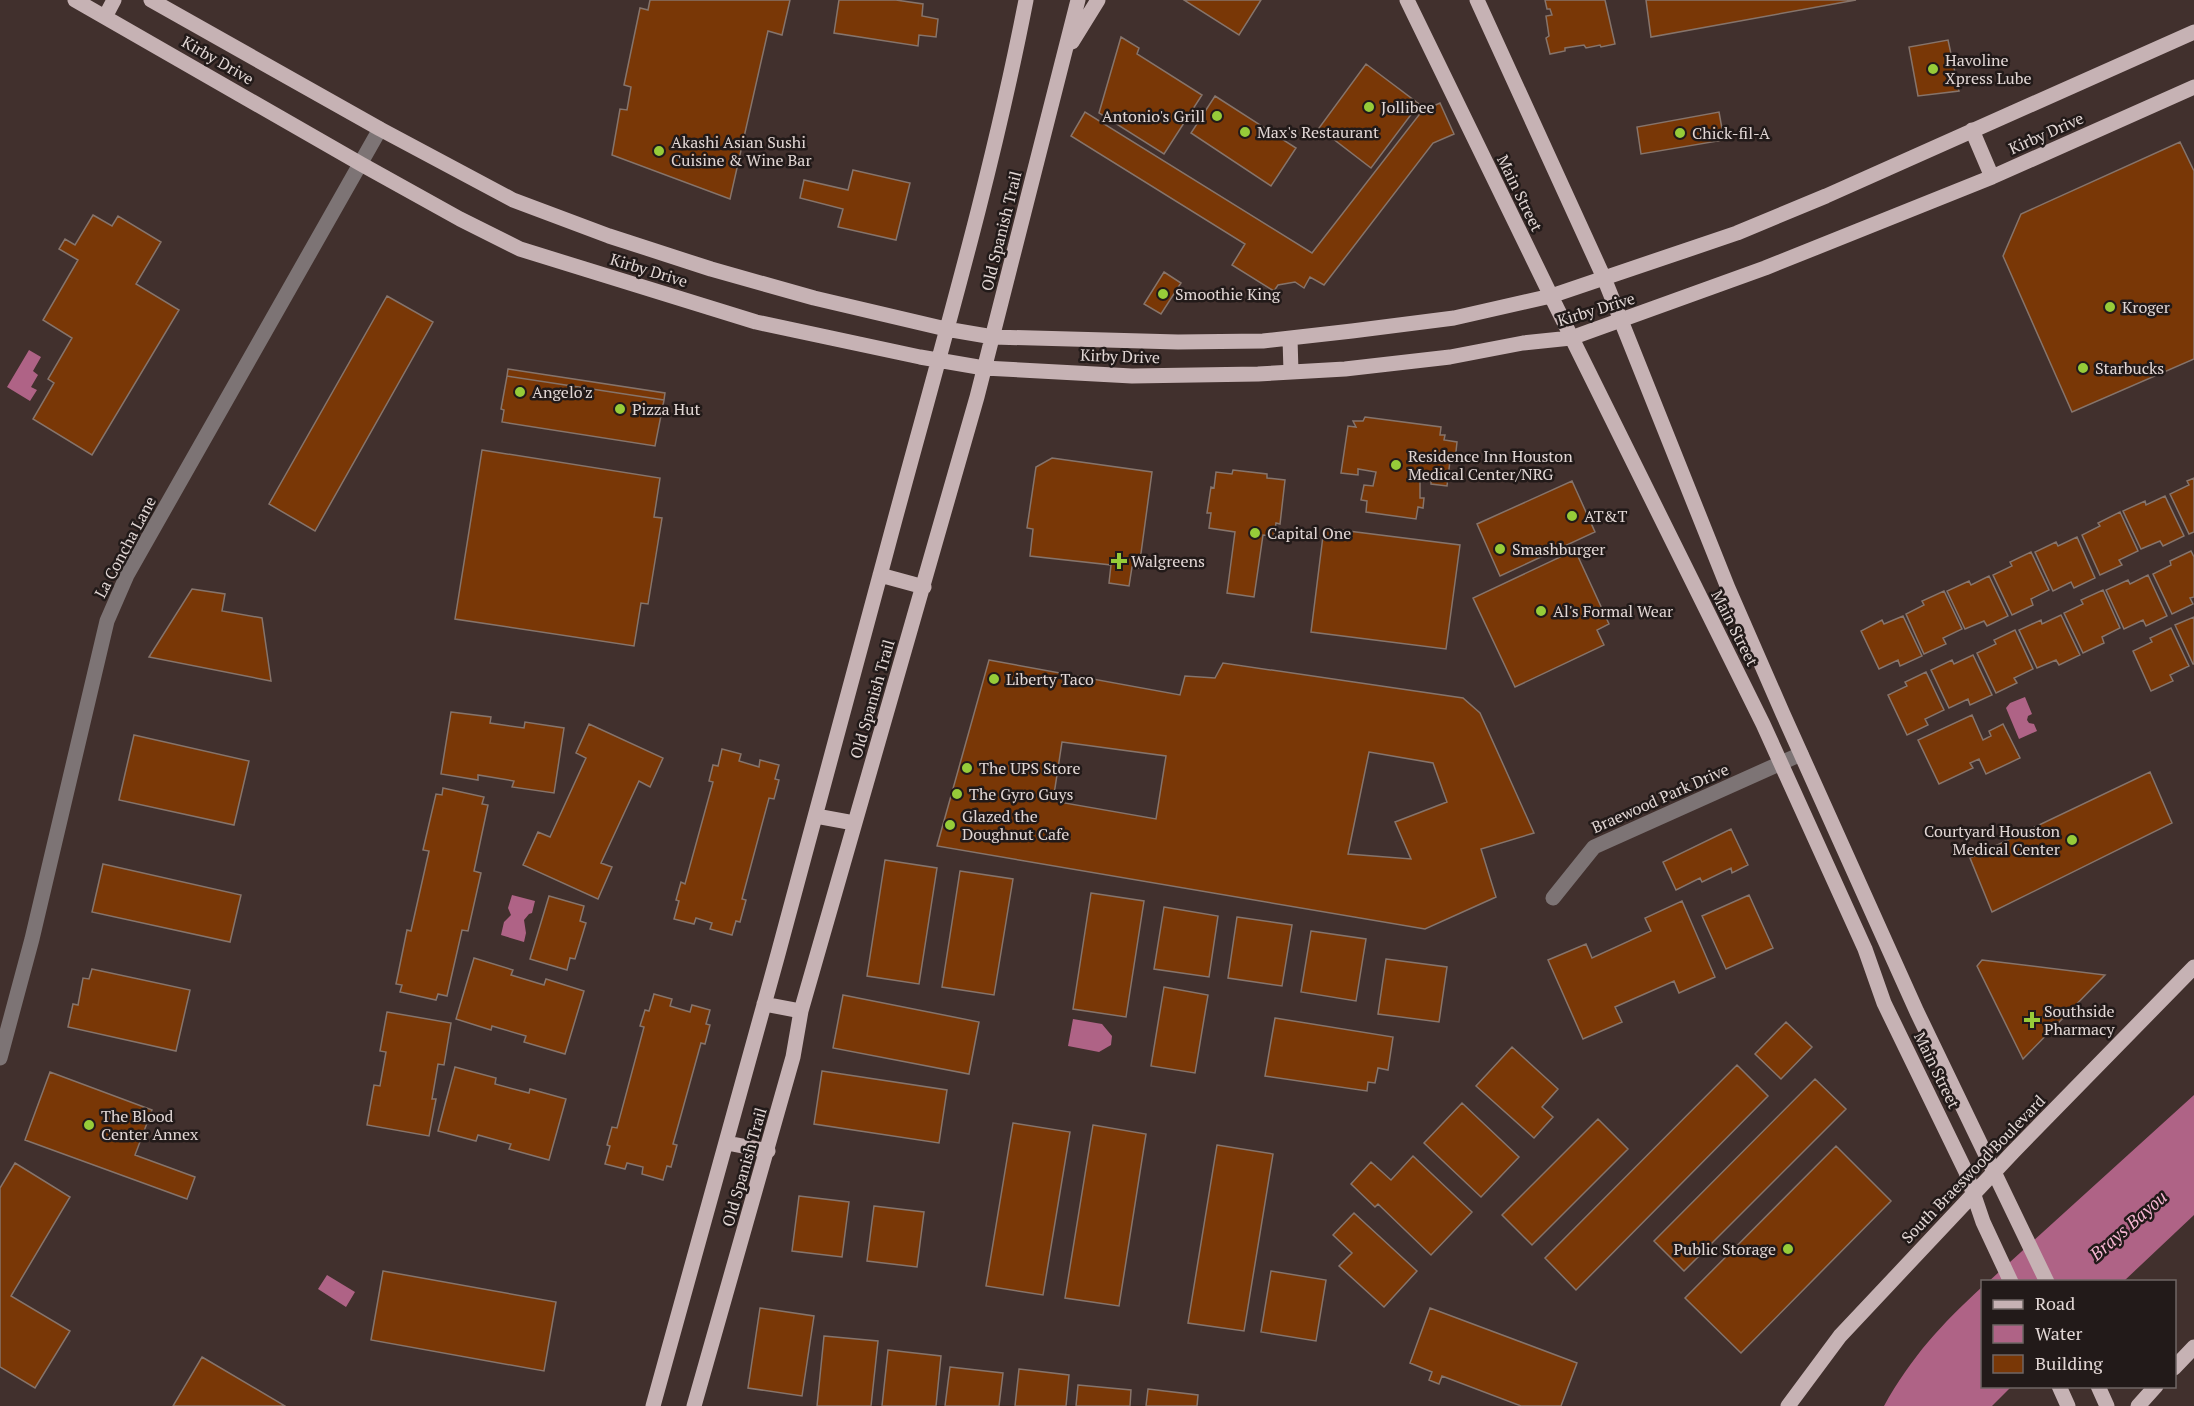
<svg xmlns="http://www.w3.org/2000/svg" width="2194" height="1406" font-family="'PT Serif',serif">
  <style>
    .water { fill: #af6386 }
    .building { fill: #793706; stroke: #86746b; stroke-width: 1.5; fill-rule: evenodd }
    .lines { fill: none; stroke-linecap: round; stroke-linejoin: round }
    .minor { stroke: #7d7475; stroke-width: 15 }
    .major { stroke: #c6b2b4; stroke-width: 15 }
    .poi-dot { fill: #96cc39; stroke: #221a19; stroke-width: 2 }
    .labels { text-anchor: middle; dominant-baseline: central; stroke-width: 5; stroke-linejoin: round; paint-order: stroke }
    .street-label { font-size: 16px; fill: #e2d7d5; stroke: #221a19 }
    .poi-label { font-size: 16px; fill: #e2d7d5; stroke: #221a19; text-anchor: start }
    .water-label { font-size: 18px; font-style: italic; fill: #f5b5d1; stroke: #221a19 }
  </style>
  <rect width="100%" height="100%" fill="#41302d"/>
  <!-- water -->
  <path class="water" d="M29 350 41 357 33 371 38 375 31 387 37 390 30 401 7 387Z
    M2025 697 2032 714 2028 716 2027 720 2029 723 2034 724 2037 731 2019 739 2006 708 2010 703Z
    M512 895 535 901 532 913 529 914 524 920 526 933 524 942 501 935 504 922 511 915 508 908Z
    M1073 1019 1102 1024 1112 1036 1111 1045 1099 1052 1068 1046Z
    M2194 1095V1215L2124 1281 1988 1282Z
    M327 1275 355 1292 346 1307 318 1289Z
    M1982 1287V1386L2011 1387 1992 1406H1884C1912 1356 1941 1325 1982 1287Z"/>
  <!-- building -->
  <path class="building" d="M650 0H790L782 35 768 31 730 199 612 155 620 109 627 110 631 87 624 85 640 8 648 10Z
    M839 0H896L923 4 922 16 938 19 936 37 919 35 918 46 834 33Z
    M1184 0H1261L1239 35Z
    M1545 0H1605L1615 44 1601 47 1600 45 1586 48 1584 45 1565 48V51L1550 54 1546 38 1549 36 1546 16 1552 15 1550 9H1547Z
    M1646 0H1856L1651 37Z
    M1121 37 1139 48 1137 54 1202 95 1164 154 1099 113Z
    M1948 40 1959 91 1918 96 1909 47Z
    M1366 64 1419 104 1371 168 1319 128Z
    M1215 96 1296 148 1271 186 1191 133Z
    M1440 103 1454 134 1433 143 1324 285 1310 277 1304 288 1295 282 1278 285 1274 291 1232 265 1245 244 1071 136 1085 112 1312 253 1422 111Z
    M1719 112 1724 140 1641 154 1637 127Z
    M2180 142 2194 171V359L2072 412 2003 256 2021 214Z
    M853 170 910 183 896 240 838 227 843 209 800 198 804 180 848 190Z
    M93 215 112 226 118 216 161 242 136 284 179 310 92 455 33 419 54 383 48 379 72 338 43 320 78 260 59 249 65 239 75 245Z
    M1164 272 1181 283 1161 314 1144 304Z
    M387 296 433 322 315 531 269 504Z
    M508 369 665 393 664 400 507 376Z
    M507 376 664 400 655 446 502 422 504 410 501 409Z
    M1365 417 1441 427 1440 435H1445L1444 440 1457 442 1455 461H1450L1447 486 1431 484V476L1420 475V498H1424L1423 508 1418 507 1416 519 1366 512 1367 501 1361 500 1364 485 1373 486 1376 472 1358 469V475L1341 473 1348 426 1356 427 1353 421H1363Z
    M482 450 660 478 654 517 662 518 648 604 641 603 634 646 455 619Z
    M1052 458 1152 472 1139 568 1132 567 1129 586 1109 583 1111 565 1030 556 1033 529 1027 528 1036 467Z
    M1233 470 1267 474V478L1285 480 1280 524 1276 523 1274 536 1263 535 1254 597 1227 593 1235 532 1209 528 1211 513H1207L1211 487 1214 488 1216 472 1232 474Z
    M2194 478V532L2189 534 2170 494 2189 485 2187 481Z
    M1572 481 1595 532 1500 576 1477 524Z
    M2165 496 2184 536 2163 546 2160 541 2141 549 2123 511 2145 501 2146 505Z
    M2120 512 2138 551 2119 560 2122 565 2100 575 2082 535 2100 526 2098 523Z
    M1324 528 1460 545 1446 649 1311 632Z
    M2077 537 2095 578 2074 588 2071 582 2053 591 2035 552 2056 542 2058 546Z
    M1575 550 1609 624 1597 630 1604 645 1515 687 1473 598Z
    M2191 551 2194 557V597L2190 598 2193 604 2172 614 2153 574 2171 565 2170 561Z
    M2031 552 2049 590 2031 599 2033 605 2012 615 1993 575 2012 566 2010 562Z
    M2148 575 2167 616 2146 626 2143 620 2124 629 2106 590 2128 580 2130 584Z
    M1989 576 2008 616 1987 626 1984 621 1965 629 1947 591 1969 581 1971 585Z
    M192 589 225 594 222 611 262 618 271 681 149 657Z
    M2103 590 2120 628 2102 637 2104 643 2083 653 2064 613 2083 604 2081 600Z
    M1944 591 1962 629 1943 638 1946 644 1924 654 1906 614 1924 605 1922 601Z
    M2061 615 2080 655 2059 665 2056 660 2037 668 2019 630 2041 620 2042 624Z
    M1903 616 1922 656 1900 666 1898 660 1879 669 1861 631 1882 620 1884 624Z
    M2194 617V664H2193L2175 625Z
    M2171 628 2189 666 2170 675 2173 681 2151 691 2133 651 2152 642 2150 638Z
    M2015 630 2033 669 2014 678 2017 683 1996 693 1977 653 1996 644 1994 640Z
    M1973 655 1992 695 1970 705 1968 699 1949 708 1931 670 1952 660 1954 664Z
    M989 660 1180 695 1185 676 1215 678 1223 663 1463 698 1480 713 1534 833 1481 849 1496 897 1425 929 937 846ZM1062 742 1166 756 1156 819 1053 801ZM1369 752 1433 763 1447 802 1395 822 1411 859 1348 854Z
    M1926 672 1944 710 1925 719 1928 725 1907 735 1888 695 1907 686 1905 682Z
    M451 712 491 717 490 723 524 728 525 722 564 728 554 793 512 787 514 781 478 775V780L441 774Z
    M1972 715 1983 740 1991 736 1989 731 2003 724 2020 758 1986 774 1979 759 1970 763 1973 768 1939 784 1918 740Z
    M589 724 663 758 650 787 639 781 601 863 612 867 598 899 523 865 538 832 550 837 586 758 576 753Z
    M134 735 249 761 234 825 119 800Z
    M722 749 741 754 739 761 759 767 760 760 779 765 775 779 779 780 774 799 769 798 742 899 746 900 740 922 736 921 732 935 710 929 712 923 696 918 694 924 674 919 679 901 676 900 681 882 685 884 713 782 709 781 713 765 718 766Z
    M2150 772 2172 823 1992 912 1970 858Z
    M443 788 484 797 482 804 488 805 474 871 481 873 468 931 462 930 447 996 438 994 436 1000 400 992 402 985 396 984 407 930 411 931 429 851 423 850 436 794 442 795Z
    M1731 829 1748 865 1732 873 1731 868 1702 882 1700 878 1676 890 1663 862Z
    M885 860 937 868 919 984 867 976Z
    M103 864 241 895 230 942 92 912Z
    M960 871 1013 879 994 995 942 987Z
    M1091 893 1144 901 1126 1017 1073 1009Z
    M1749 895 1773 948 1726 969 1702 916Z
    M549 896 584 906 580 921 586 923 575 959 570 958 567 970 530 959Z
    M1682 901 1715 977 1679 993 1674 981 1615 1007 1622 1022 1583 1039 1548 960 1586 944 1592 958 1651 931 1645 918Z
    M1164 907 1218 916 1209 977 1154 969Z
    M1237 917 1292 925 1282 986 1228 978Z
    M1311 931 1366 939 1356 1001 1301 992Z
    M474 958 513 970 511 975 544 985 546 979 584 991 565 1054 524 1042 526 1036 492 1026 491 1030 456 1019Z
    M1386 959 1447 967 1439 1022 1378 1014Z
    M1982 960 2105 975 2023 1059 1977 966Z
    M92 969 190 990 176 1051 68 1027 73 1004 78 1005 83 978 89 979Z
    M1164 987 1208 995 1195 1073 1151 1066Z
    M654 994 672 999 670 1006 690 1012 692 1005 710 1010 706 1024 710 1025 705 1044 701 1043 673 1144 677 1145 671 1167 667 1166 663 1180 642 1174 643 1167 627 1163 625 1169 605 1164 610 1146 607 1145 612 1127 617 1128 644 1027 640 1026 645 1010 649 1011Z
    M843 995 979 1022 969 1074 833 1048Z
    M387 1012 451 1023 444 1065 438 1064 432 1099H436L429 1136 367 1125 374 1085 380 1086 386 1052 380 1051Z
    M1275 1018 1393 1037 1388 1070 1378 1068 1375 1083 1368 1082 1367 1091 1265 1076Z
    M1786 1022 1812 1047 1781 1079 1755 1054Z
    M1512 1047 1558 1089 1542 1107 1553 1117 1534 1138 1476 1086Z
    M1737 1065 1768 1096 1576 1290 1545 1258Z
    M455 1067 496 1078 495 1084 529 1093 530 1089 566 1099 549 1160 509 1149 511 1144 478 1135 476 1141 438 1131Z
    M822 1071 947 1090 939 1143 814 1124Z
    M50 1072 152 1110 135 1155 195 1177 187 1199 25 1140Z
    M1815 1079 1846 1109 1684 1271 1654 1241Z
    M1462 1103 1519 1157 1481 1197 1424 1143Z
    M1598 1119 1628 1149 1532 1245 1502 1215Z
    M1013 1123 1070 1132 1043 1295 986 1286Z
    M1093 1125 1146 1134 1119 1306 1065 1298Z
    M1217 1145 1273 1154 1244 1331 1188 1323Z
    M1836 1146 1891 1201 1741 1353 1685 1298Z
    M1413 1156 1472 1212 1431 1255 1378 1204 1375 1207 1351 1184 1371 1162 1391 1180Z
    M15 1163 70 1197 11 1296 70 1331 35 1388 0 1367V1188Z
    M799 1196 849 1202 842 1257 792 1251Z
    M874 1206 924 1212 917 1267 867 1261Z
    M1354 1213 1417 1271 1384 1307 1339 1266 1352 1253 1333 1235Z
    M383 1271 556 1302 544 1371 371 1340Z
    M1271 1271 1326 1280 1316 1341 1261 1332Z
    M760 1308 814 1316 802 1396 748 1388Z
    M1430 1308 1577 1363 1561 1406H1521L1442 1376 1439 1384 1429 1380 1432 1372 1410 1363Z
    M824 1336 878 1341 871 1406H817Z
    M888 1350 941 1356 936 1406H882Z
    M202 1357 285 1406H173Z
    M950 1367 1003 1373 999 1406H945Z
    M1019 1369 1069 1375 1066 1406H1015Z
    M1078 1385 1131 1390 1130 1406H1076Z
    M1148 1389 1198 1395 1197 1406H1146Z"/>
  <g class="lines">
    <!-- minor -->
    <path class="minor" d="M1553 898 1594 847 1801 754
      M0 1058 32 939 107 621 127 575 380 129"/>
    <!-- major -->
    <path class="major" d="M75 0 361 164 460 219 520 249 756 322 920 357 984 368 1132 376 1258 374 1345 369 1450 357 1523 343 1571 338 1765 268 1992 177 2194 87
      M151 0 380 129 513 200 609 236 711 269 814 298 946 329 993 337 1178 342 1263 341 1352 331 1454 318 1551 296 1737 233 1826 196 2194 32
      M1407 0 1551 296 1763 724 1865 949 1884 1003 1966 1172 1983 1222 2011 1282
      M1477 0 1604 278 1728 588 1783 714 1917 1012 2047 1282
      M105 17 114 0
      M1072 42 1098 0
      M1972 130 1992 177
      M1290 338 1291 372
      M880 575 924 587
      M816 816 854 823
      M764 1004 801 1011
      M727 1143 768 1151
      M2174 1368 2194 1347
      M2059 1386 2068 1406
      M2098 1386 2107 1406
      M653 1406C733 1122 810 838 886 553 935 369 990 186 1026 0
      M694 1406 793 1057 801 1011 977 397 1078 0
      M1788 1406 1840 1336 2013 1152 2194 967
      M2138 1406 2156 1386"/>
  </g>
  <!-- markers -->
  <g class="poi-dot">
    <circle cx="1933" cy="69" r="6"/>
    <circle cx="1369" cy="107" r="6"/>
    <circle cx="1217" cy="116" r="6"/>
    <circle cx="1245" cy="132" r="6"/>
    <circle cx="1680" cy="133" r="6"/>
    <circle cx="659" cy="151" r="6"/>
    <circle cx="1163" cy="294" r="6"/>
    <circle cx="2110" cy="307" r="6"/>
    <circle cx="2083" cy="368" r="6"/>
    <circle cx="520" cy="392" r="6"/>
    <circle cx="620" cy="409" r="6"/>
    <circle cx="1396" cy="465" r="6"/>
    <circle cx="1572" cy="516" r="6"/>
    <circle cx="1255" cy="533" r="6"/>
    <circle cx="1500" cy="549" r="6"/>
    <path d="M1116 552h6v6h6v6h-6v6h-6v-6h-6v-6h6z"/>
    <circle cx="1541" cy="611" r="6"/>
    <circle cx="994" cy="679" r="6"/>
    <circle cx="967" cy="768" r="6"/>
    <circle cx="957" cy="794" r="6"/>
    <circle cx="950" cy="825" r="6"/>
    <circle cx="2072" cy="840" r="6"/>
    <path d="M2029 1011h6v6h6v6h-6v6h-6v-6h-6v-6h6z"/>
    <circle cx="89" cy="1125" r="6"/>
    <circle cx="1788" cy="1249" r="6"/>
  </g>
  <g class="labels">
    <!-- street labels -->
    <g class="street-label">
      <text transform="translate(218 60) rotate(30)">Kirby Drive</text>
      <text transform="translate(2046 133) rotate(-24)">Kirby Drive</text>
      <text transform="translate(1520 193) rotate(64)">Main Street</text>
      <text transform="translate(1001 231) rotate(-76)">Old Spanish Trail</text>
      <text transform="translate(649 270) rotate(17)">Kirby Drive</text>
      <text transform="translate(1596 309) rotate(-17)">Kirby Drive</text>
      <text transform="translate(1120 356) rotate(2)">Kirby Drive</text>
      <text transform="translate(125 547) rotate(-62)">La Concha Lane</text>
      <text transform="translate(1735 628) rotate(63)">Main Street</text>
      <text transform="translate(872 699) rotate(-74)">Old Spanish Trail</text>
      <text transform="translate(1660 798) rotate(-24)">Braewood Park Drive</text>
      <text transform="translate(1937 1070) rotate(64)">Main Street</text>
      <text transform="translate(744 1167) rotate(-74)">Old Spanish Trail</text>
      <text transform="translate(1973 1169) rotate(-46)">South Braeswood Boulevard</text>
    </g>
    <!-- poi labels -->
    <g class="poi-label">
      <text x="1945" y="60">Havoline<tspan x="1945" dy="18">Xpress Lube</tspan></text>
      <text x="1381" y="107">Jollibee</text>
      <text x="1205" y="116" text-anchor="end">Antonio's Grill</text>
      <text x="1257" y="132">Max's Restaurant</text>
      <text x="1692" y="133">Chick-fil-A</text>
      <text x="671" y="142">Akashi Asian Sushi<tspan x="671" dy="18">Cuisine &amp; Wine Bar</tspan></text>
      <text x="1175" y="294">Smoothie King</text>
      <text x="2122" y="307">Kroger</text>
      <text x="2095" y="368">Starbucks</text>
      <text x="532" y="392">Angelo'z</text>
      <text x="632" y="409">Pizza Hut</text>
      <text x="1408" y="456">Residence Inn Houston<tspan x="1408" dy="18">Medical Center/NRG</tspan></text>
      <text x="1584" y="516">AT&amp;T</text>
      <text x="1267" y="533">Capital One</text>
      <text x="1512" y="549">Smashburger</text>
      <text x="1131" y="561">Walgreens</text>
      <text x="1553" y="611">Al's Formal Wear</text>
      <text x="1006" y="679">Liberty Taco</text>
      <text x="979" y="768">The UPS Store</text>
      <text x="969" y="794">The Gyro Guys</text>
      <text x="962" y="816">Glazed the<tspan x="962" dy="18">Doughnut Cafe</tspan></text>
      <text x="2060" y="831" text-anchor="end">Courtyard Houston<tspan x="2060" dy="18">Medical Center</tspan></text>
      <text x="2044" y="1011">Southside<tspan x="2044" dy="18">Pharmacy</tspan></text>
      <text x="101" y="1116">The Blood<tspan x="101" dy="18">Center Annex</tspan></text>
      <text x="1776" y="1249" text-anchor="end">Public Storage</text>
    </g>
    <!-- water labels -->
    <g class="water-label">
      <text transform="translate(2128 1225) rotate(-41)">Brays Bayou</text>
    </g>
  </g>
  <!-- legend -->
  <rect x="1981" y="1280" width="195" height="108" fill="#221a19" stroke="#6f6664" stroke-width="1.5"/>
  <rect x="1993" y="1300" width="30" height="9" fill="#c6b2b4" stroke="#6f6664" stroke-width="1.5"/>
  <text x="2035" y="1310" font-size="18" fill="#e2d7d5">Road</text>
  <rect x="1993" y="1325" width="30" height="18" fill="#af6386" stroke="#6f6664" stroke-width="1.5"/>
  <text x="2035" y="1340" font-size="18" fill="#e2d7d5">Water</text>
  <rect x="1993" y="1355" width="30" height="18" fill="#793706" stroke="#6f6664" stroke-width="1.5"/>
  <text x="2035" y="1370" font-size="18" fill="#e2d7d5">Building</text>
</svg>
